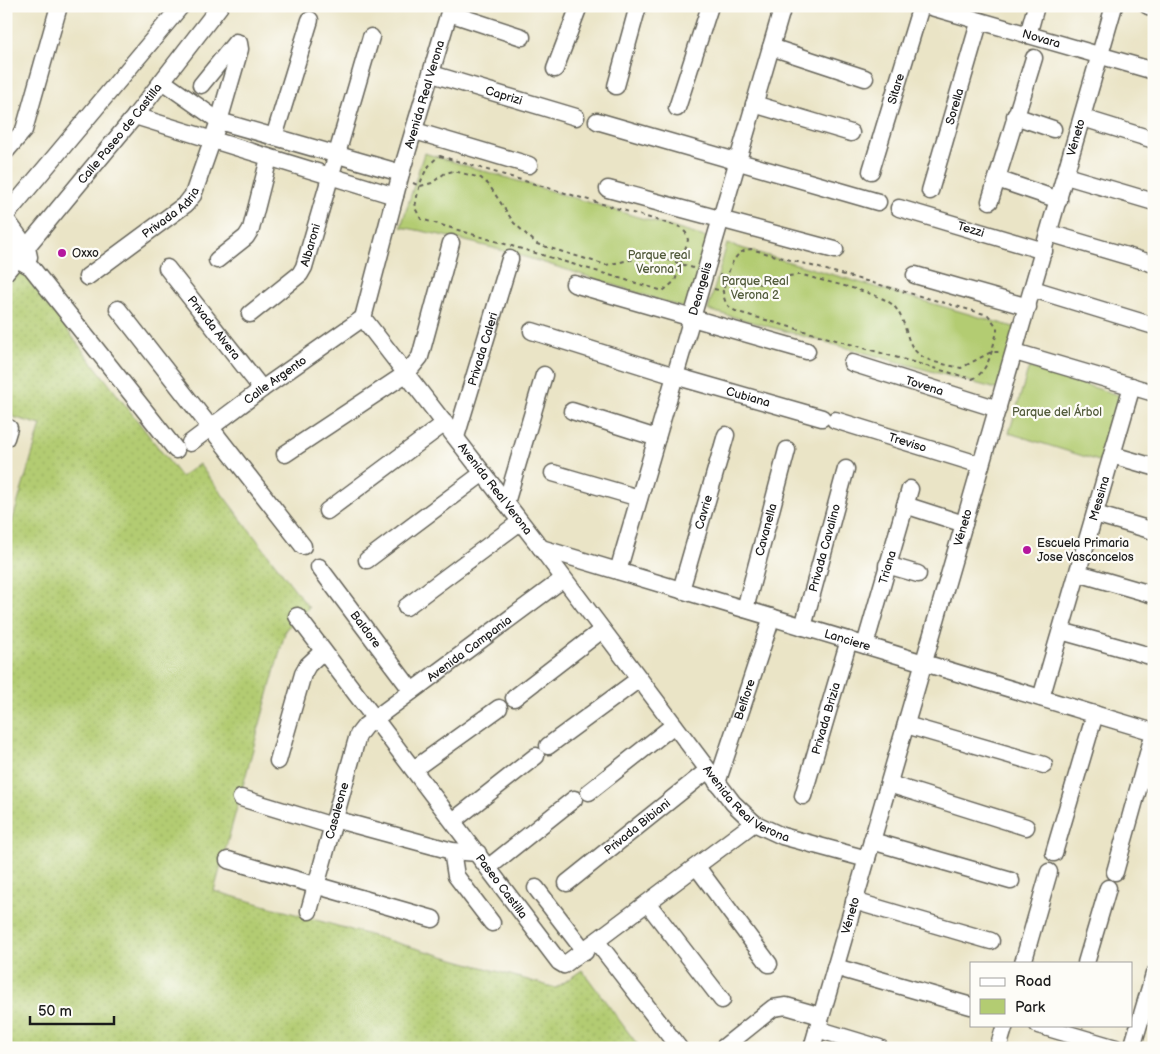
<svg xmlns="http://www.w3.org/2000/svg" width="1160" height="1054" font-family="'Balsamiq Sans',sans-serif">
  <style>
    .grass { fill: url(#grass-dots); stroke: #687447 }
    .park { fill: #b3cc72; stroke: #687447 }
    .lines { fill: none; stroke-linecap: round; stroke-linejoin: round }
    .minor-casing { stroke: #646258; stroke-width: 19 }
    .path { stroke: #646258; stroke-width: 2; stroke-dasharray: 4 4; stroke-linecap: butt }
    .minor { stroke: #fff; stroke-width: 16 }
    .poi-dot { fill: #b5179e; stroke: #fdfcf7; stroke-width: 2 }
    .labels { text-anchor: middle; dominant-baseline: central; stroke-width: 4.5; stroke-linejoin: round; paint-order: stroke }
    .street-label { font-size: 12px; fill: #1c1c1c; stroke: #fdfcf7 }
    .poi-label { font-size: 12px; fill: #1c1c1c; stroke: #fdfcf7; text-anchor: start }
    .park-label { font-size: 12px; fill: #515a3a; stroke: #fdfcf7 }
  </style>
  <defs>
    <pattern id="grass-dots" width="8" height="8" patternUnits="userSpaceOnUse" patternTransform="scale(1.25)"><rect width="8" height="8" fill="#b3cc72"/><path d="M2 2h.1M6 6h.1" fill="none" stroke="#99af62" stroke-width="1.8" stroke-linecap="round"/></pattern>
  </defs>
  <rect width="100%" height="100%" fill="#fdfcf7"/>
  <filter id="ink" filterUnits="userSpaceOnUse"><feTurbulence type="fractalNoise" baseFrequency=".02" numOctaves="2"/><feDisplacementMap in="SourceGraphic" scale="10" xChannelSelector="R" yChannelSelector="G"/><feConvolveMatrix kernelMatrix="1 2 1 2 8 2 1 2 1" color-interpolation-filters="sRGB"/></filter>
  <filter id="wash" filterUnits="userSpaceOnUse"><feTurbulence type="fractalNoise" baseFrequency=".0096" numOctaves="4" result="noise"/><feDisplacementMap in="SourceGraphic" scale="20" xChannelSelector="R" yChannelSelector="G"/><feGaussianBlur stdDeviation="1.12" result="paint"/><feColorMatrix in="noise" values="0 0 0 0 0 0 0 0 0 0 0 0 0 0 0 0 0 1.4 0 .05"/><feComposite in="paint" operator="in"/></filter>
  <g filter="url(#wash)">
    <rect width="100%" height="100%" fill="#eae4c6"/>
    <!-- grass -->
    <path class="grass" d="M19 268 181 477 199 464 309 608 286 629 214 891 556 988 582 970 640 1048H6V542L41 425 6 415V283Z"/>
    <!-- park -->
    <path class="park" d="M424 153 708 238 690 310C594 279 500 245 401 227Z
      M727 244 1017 328 1000 390 708 310Z
      M1029 367 1121 396 1102 462 1009 433Z"/>
  </g>
  <g filter="url(#ink)">
    <g class="lines">
      <defs>
        <g id="minor">
          <path id="s1" d="M928 6 1154 71"/>
          <path d="M1148 6 1154 8"/>
          <path d="M449 13 522 37"/>
          <path d="M1028 35 1036 6"/>
          <path d="M771 47 865 78"/>
          <path d="M555 69 579 6"/>
          <path id="s2" d="M432 74 576 117"/>
          <path d="M162 81 219 121 401 173"/>
          <path d="M616 86 638 6"/>
          <path d="M754 104 851 133"/>
          <path d="M677 108 710 6"/>
          <path d="M135 116 395 196"/>
          <path d="M1015 116 1053 129"/>
          <path d="M1083 118 1154 140"/>
          <path d="M597 121 878 202"/>
          <path d="M415 131 529 165"/>
          <path d="M274 137 310 20"/>
          <path d="M6 151 24 130 59 6"/>
          <path id="s3" d="M871 171 921 6"/>
          <path d="M1066 176 1154 202"/>
          <path d="M997 179 1059 200"/>
          <path d="M608 189 835 250"/>
          <path id="s4" d="M930 191 979 23"/>
          <path d="M990 201 1034 58"/>
          <path id="s5" d="M899 208 1044 251"/>
          <path d="M6 215 181 6"/>
          <path d="M6 219 27 248 29 257"/>
          <path d="M1049 233 1154 264"/>
          <path d="M6 245 17 259 31 267 176 450"/>
          <path d="M217 260 246 237 251 229 269 158"/>
          <path id="s6" d="M167 268 262 389"/>
          <path id="s7" d="M6 272 135 116 220 6"/>
          <path d="M915 275 1028 307"/>
          <path id="s8" d="M87 277 186 204 193 195 219 121 240 49 239 43 236 42 201 85"/>
          <path d="M574 284 807 351"/>
          <path d="M1033 289 1154 326"/>
          <path d="M118 309 303 546"/>
          <path id="s9" d="M250 314 300 274 304 267 371 37"/>
          <path id="s10" d="M363 318 541 548 733 803 754 823 782 836 867 859"/>
          <path id="s11" d="M363 318 401 173 451 6"/>
          <path id="s12" d="M532 331 675 376 822 418"/>
          <path d="M1015 352 1154 393"/>
          <path id="s13" d="M852 363 998 409"/>
          <path d="M572 411 657 438"/>
          <path id="s14" d="M835 420 981 465"/>
          <path id="s15" d="M456 437 510 259"/>
          <path d="M6 438 9 428"/>
          <path id="s16" d="M190 443 262 389 363 318"/>
          <path d="M285 454 407 373 420 357 451 243"/>
          <path d="M1112 455 1154 467"/>
          <path d="M553 473 639 498"/>
          <path d="M506 503 544 375"/>
          <path d="M905 505 964 524"/>
          <path d="M327 511 445 423"/>
          <path d="M1095 514 1154 531"/>
          <path id="s17" d="M541 548 1154 732"/>
          <path d="M367 560 483 473"/>
          <path d="M887 565 918 574"/>
          <path id="s18" d="M319 567 412 691"/>
          <path id="s19" d="M618 571 783 6"/>
          <path d="M1078 573 1154 595"/>
          <path id="s20" d="M681 590 726 435"/>
          <path d="M406 607 520 522"/>
          <path id="s21" d="M745 609 787 450"/>
          <path id="s22" d="M297 616 559 962 564 965 754 823"/>
          <path id="s23" d="M803 627 846 469"/>
          <path d="M1061 631 1154 657"/>
          <path id="s24" d="M865 645 910 489"/>
          <path d="M514 698 602 630"/>
          <path id="s25" d="M1041 698 1132 386"/>
          <path d="M906 725 1044 765"/>
          <path d="M548 746 639 679"/>
          <path d="M278 761 303 674 308 665 323 651"/>
          <path d="M414 769 499 708"/>
          <path id="s26" d="M717 783 772 617"/>
          <path d="M889 784 1026 827"/>
          <path d="M589 792 674 725"/>
          <path id="s27" d="M803 796 849 640"/>
          <path d="M241 798 333 826"/>
          <path d="M334 819 452 851 478 853"/>
          <path d="M453 821 536 756"/>
          <path d="M872 841 1011 881"/>
          <path d="M452 851 456 876 492 923"/>
          <path d="M1054 853 1095 714"/>
          <path d="M228 860 433 919"/>
          <path d="M489 867 574 799"/>
          <path d="M697 867 769 964"/>
          <path d="M1115 872 1154 732"/>
          <path id="s28" d="M567 883 708 770"/>
          <path d="M536 888 585 952"/>
          <path d="M854 901 991 941"/>
          <path d="M648 904 722 1000"/>
          <path id="s29" d="M309 911 358 735 365 726 563 579"/>
          <path d="M597 942 679 1048"/>
          <path d="M1023 963 1049 872"/>
          <path d="M1086 963 1108 888"/>
          <path d="M835 967 971 1006"/>
          <path d="M1038 1025 1116 1048"/>
          <path d="M817 1029 880 1048"/>
          <path d="M723 1048 773 1008 786 1006 821 1016"/>
          <path id="s30" d="M812 1048 1114 6"/>
          <path d="M998 1048 1005 1025"/>
          <path d="M1132 1048 1154 974"/>
        </g>
      </defs>
      <!-- minor casing -->
      <use href="#minor" class="minor-casing"/>
      <!-- path -->
      <path class="path" d="M440 156 680 227 686 233 688 240 675 281 663 291 421 219 415 208C418 188 423 166 440 156Z
        M413 183 420 186 432 183 445 173 454 171 481 178 489 185 514 223 537 244 606 265 654 255 693 268
        M719 275C732 278 745 284 758 284 774 282 785 274 803 275 825 282 880 292 894 306 901 314 904 324 907 334 914 362 936 362 961 368L991 352H999
        M714 289 723 291C724 303 728 308 738 312L972 379C989 372 992 349 997 332V327L988 315 751 249C731 251 728 275 723 291"/>
      <!-- minor -->
      <use href="#minor" class="minor"/>
    </g>
  </g>
  <!-- markers -->
  <g class="poi-dot">
    <circle cx="62" cy="253" r="5"/>
    <circle cx="1027" cy="550" r="5"/>
  </g>
  <g class="labels">
    <!-- street labels -->
    <g class="street-label">
      <text stroke="none"><textPath href="#s1" startOffset="118">Novara</textPath></text>
      <text stroke="none"><textPath href="#s3" startOffset="86">Sitare</textPath></text>
      <text stroke="none"><textPath href="#s11" startOffset="232">Avenida Real Verona</textPath></text>
      <text stroke="none"><textPath href="#s2" startOffset="75">Caprizi</textPath></text>
      <text stroke="none"><textPath href="#s4" startOffset="88">Sorella</textPath></text>
      <text stroke="none"><textPath href="#s7" startOffset="179">Calle Paseo de Castilla</textPath></text>
      <text stroke="none"><textPath href="#s30" startOffset="948">Véneto</textPath></text>
      <text stroke="none"><textPath href="#s8" startOffset="106">Privada Adria</textPath></text>
      <text stroke="none"><textPath href="#s5" startOffset="75">Tezzi</textPath></text>
      <text stroke="none"><textPath href="#s9" startOffset="95">Albaroni</textPath></text>
      <text stroke="none"><textPath href="#s19" startOffset="294">Deangelis</textPath></text>
      <text stroke="none"><textPath href="#s6" startOffset="76">Privada Alvera</textPath></text>
      <text stroke="none"><textPath href="#s15" startOffset="92">Privada Caleri</textPath></text>
      <text stroke="none"><textPath href="#s16" startOffset="106">Calle Argento</textPath></text>
      <text stroke="none"><textPath href="#s13" startOffset="76">Tovena</textPath></text>
      <text stroke="none"><textPath href="#s12" startOffset="226">Cubiana</textPath></text>
      <text stroke="none"><textPath href="#s14" startOffset="76">Treviso</textPath></text>
      <text stroke="none"><textPath href="#s10" startOffset="216">Avenida Real Verona</textPath></text>
      <text stroke="none"><textPath href="#s25" startOffset="208">Messina</textPath></text>
      <text stroke="none"><textPath href="#s20" startOffset="81">Cavrie</textPath></text>
      <text stroke="none"><textPath href="#s30" startOffset="542">Véneto</textPath></text>
      <text stroke="none"><textPath href="#s21" startOffset="82">Cavanella</textPath></text>
      <text stroke="none"><textPath href="#s23" startOffset="82">Privada Cavalino</textPath></text>
      <text stroke="none"><textPath href="#s24" startOffset="81">Triana</textPath></text>
      <text stroke="none"><textPath href="#s18" startOffset="78">Baldore</textPath></text>
      <text stroke="none"><textPath href="#s17" startOffset="320">Lanciere</textPath></text>
      <text stroke="none"><textPath href="#s29" startOffset="324">Avenida Campania</textPath></text>
      <text stroke="none"><textPath href="#s26" startOffset="88">Belfiore</textPath></text>
      <text stroke="none"><textPath href="#s27" startOffset="81">Privada Brizia</textPath></text>
      <text stroke="none"><textPath href="#s10" startOffset="621">Avenida Real Verona</textPath></text>
      <text stroke="none"><textPath href="#s29" startOffset="104">Casaleone</textPath></text>
      <text stroke="none"><textPath href="#s28" startOffset="90">Privada Bibiani</textPath></text>
      <text stroke="none"><textPath href="#s22" startOffset="339">Paseo Castilla</textPath></text>
      <text stroke="none"><textPath href="#s30" startOffset="138">Véneto</textPath></text>
    </g>
    <!-- poi labels -->
    <g class="poi-label">
      <text x="72" y="253">Oxxo</text>
      <text x="1037" y="543">Escuela Primaria<tspan x="1037" dy="14">Jose Vasconcelos</tspan></text>
    </g>
    <!-- park labels -->
    <g class="park-label">
      <text x="659" y="255">Parque real<tspan x="659" dy="14">Verona 1</tspan></text>
      <text x="755" y="281">Parque Real<tspan x="755" dy="14">Verona 2</tspan></text>
      <text x="1057" y="412">Parque del Árbol</text>
    </g>
  </g>
  <!-- margin -->
  <rect width="1160" height="1054" fill="none" stroke="#fdfcf7" stroke-width="25"/>
  <!-- legend -->
  <rect x="970" y="962" width="162" height="65" fill="#fdfcf7" stroke="#a3a29f"/>
  <rect x="980" y="978" width="25" height="8" fill="#ffffff" stroke="#a3a29f"/>
  <text x="1015" y="986" font-size="15" fill="#1c1c1c">Road</text>
  <rect x="980" y="999" width="25" height="15" fill="#b3cc72" stroke="#a3a29f"/>
  <text x="1015" y="1012" font-size="15" fill="#1c1c1c">Park</text>
  <!-- scale -->
  <path d="M30 1016v8h84v-8" fill="none" stroke="#1c1c1c" stroke-width="2.5"/>
  <text x="38" y="1016" font-size="15" fill="#1c1c1c" stroke="#fdfcf7" stroke-width="4" paint-order="stroke">50 m</text>
</svg>
